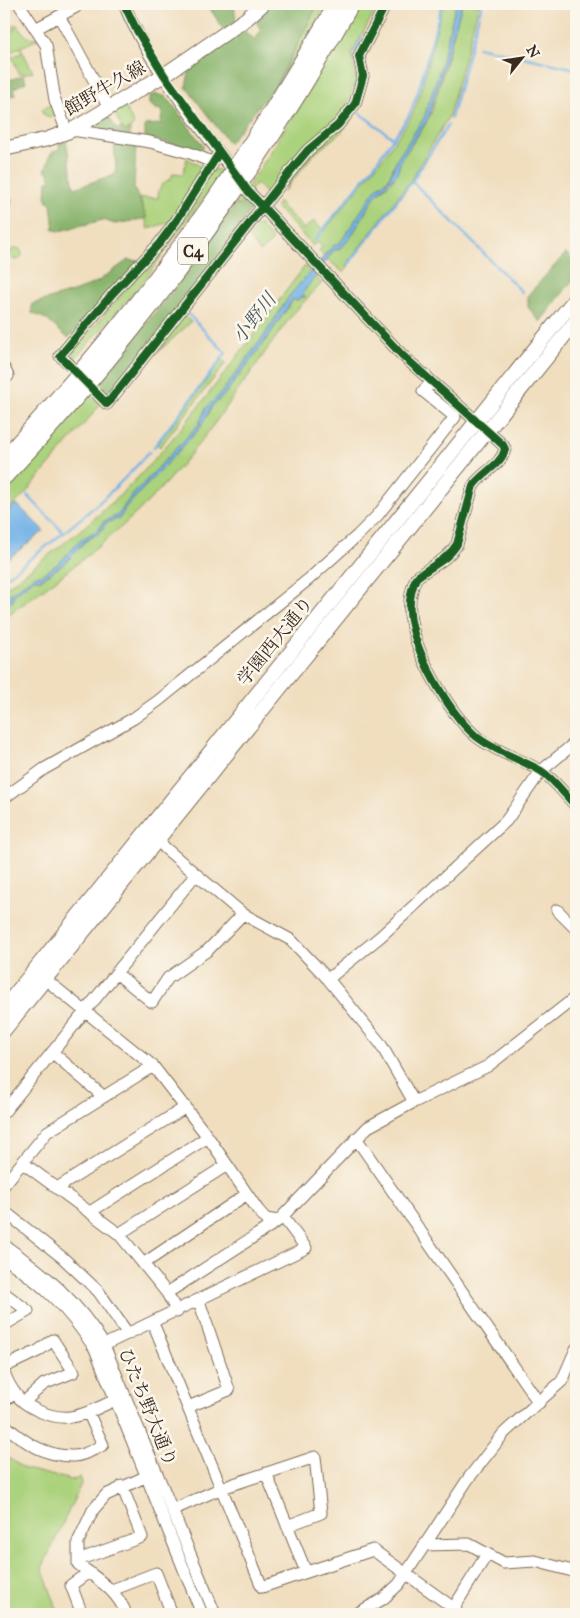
<svg xmlns="http://www.w3.org/2000/svg" width="580" height="1618" font-family="'IM FELL Great Primer','Noto Serif JP',serif">
  <style>
    .green { fill: #abd27c; stroke: #737e4d }
    .forest { fill: #88b46c; stroke: #626f45 }
    .water { fill: #73b3e7; stroke: #576e82 }
    .lines { fill: none; stroke-linecap: round; stroke-linejoin: round }
    .stream { stroke: #73b3e7; stroke-width: 2.5 }
    .minor-casing { stroke: #7a6956; stroke-width: 13 }
    .major-casing { stroke: #7a6956; stroke-width: 16 }
    .highway-casing { stroke: #7a6956; stroke-width: 18 }
    .minor { stroke: #fff; stroke-width: 11 }
    .major { stroke: #fff; stroke-width: 14 }
    .highway { stroke: #fff; stroke-width: 16 }
    .cycleway-casing { stroke: #fbf7ec; stroke-width: 11 }
    .cycleway { stroke: #1b5e20; stroke-width: 8 }
    .labels { text-anchor: middle; dominant-baseline: central; stroke-width: 5; stroke-linejoin: round; paint-order: stroke }
    .shield { fill: #fbf7ec; stroke: #75685c; stroke-width: 1 }
    .shield-label { font-size: 16px; font-weight: bold; fill: #3b2a1e }
    .street-label { font-size: 18px; fill: #3b2a1e; stroke: #fbf7ec }
    .water-label { font-size: 19px; font-style: italic; fill: #4f5a64; stroke: #fbf7ec }
  </style>
  <rect width="100%" height="100%" fill="#fbf7ec"/>
  <filter id="ink" filterUnits="userSpaceOnUse"><feTurbulence type="fractalNoise" baseFrequency=".02" numOctaves="2"/><feDisplacementMap in="SourceGraphic" scale="10" xChannelSelector="R" yChannelSelector="G"/><feConvolveMatrix kernelMatrix="1 2 1 2 8 2 1 2 1" color-interpolation-filters="sRGB"/></filter>
  <filter id="wash" filterUnits="userSpaceOnUse"><feTurbulence type="fractalNoise" baseFrequency=".0096" numOctaves="4" result="noise"/><feDisplacementMap in="SourceGraphic" scale="20" xChannelSelector="R" yChannelSelector="G"/><feGaussianBlur stdDeviation="1.12" result="paint"/><feColorMatrix in="noise" values="0 0 0 0 0 0 0 0 0 0 0 0 0 0 0 0 0 1.4 0 .05"/><feComposite in="paint" operator="in"/></filter>
  <g filter="url(#wash)">
    <rect width="100%" height="100%" fill="#f0debf"/>
    <!-- green -->
    <path class="green" d="M318 4H327L277 85Z
      M359 4H379L352 53 356 81 347 104 348 108 269 197 256 183 240 206 236 204 267 158Z
      M443 4H456L440 69 424 118 396 161 388 179 375 190 340 244 333 246 323 256 319 251 322 247 317 242 313 246 276 207 278 202 304 229 314 221 324 231 385 155 412 116 420 94Z
      M462 4H479L449 116 411 180 346 265 348 267 344 273 327 259 334 250 349 240 375 196 393 180 401 160 425 125 432 111Z
      M16 24 27 37 40 38 11 52 5 35 15 29 13 26Z
      M21 48 33 72 19 74 12 56 22 53Z
      M54 104 57 115 49 117 43 114 42 109Z
      M124 105 134 124 130 129 124 131 113 111Z
      M351 113 355 115 342 131 312 156 284 191 295 171Z
      M187 158 201 167 173 221 148 229 140 198H158C158 189 162 182 171 179L173 173 183 174Z
      M217 169 222 173 143 282 73 361 74 351 127 288 154 261 187 215 208 173Z
      M259 224 273 241 260 252 248 237Z
      M10 254a6 6 0 1 1 12 0a6 6 0 1 1-12 0Z
      M305 266 310 272 290 295 264 336 222 392 206 408 199 424 130 498 118 515 103 522 98 530 82 539 59 563 41 575 34 576 4 599V589C52 553 102 516 143 472 202 408 252 335 305 266Z
      M314 276 322 283C313 293 302 303 293 314 252 368 217 426 171 477 123 532 63 575 4 618V605L13 601V596L34 579H42L65 563 84 542 99 533 106 523 120 518 126 507 200 428 212 406 224 395 263 344 294 299 305 297 302 293Z
      M184 316 191 322 158 352Z
      M222 359 226 363 160 447 157 444 190 403Z
      M91 392 94 395 92 397 101 404 24 495 4 514V488L43 448Z
      M4 1455 25 1469 72 1480 80 1477 82 1482 42 1568 59 1614H4Z"/>
    <!-- forest -->
    <path class="forest" d="M207 4H234L236 21 225 32Z
      M273 4H318L276 85 229 143 186 87 191 62 242 29 254 39 261 31 255 19Z
      M4 65 10 80 24 75 26 82 14 88 16 95 4 97Z
      M156 94 167 97 204 147 200 151 145 137V125L161 124 162 110 156 109 149 104V97Z
      M107 114 117 130 122 127 124 131 130 129V136L86 128Z
      M66 139 74 188C88 185 99 178 113 176L116 169 114 141 136 144 134 188 147 218 115 224 103 220 59 231 54 230 51 204 46 200 47 181H51L49 173 45 171 51 153 60 148 58 142Z
      M4 178 12 203 5 207 7 216 4 222 9 228 8 247 4 239Z
      M243 199 251 210 194 289 108 395H103L94 386 169 295 236 204 240 206Z
      M566 253 576 263V276L540 322 528 307V295Z
      M128 260 139 261 68 338 46 319 32 313V304L76 291 97 282Z"/>
    <!-- water -->
    <path class="water" d="M456 4H462L428 119 401 160 397 174 375 196 349 240 339 249 334 250 303 293 305 297H300L297 301 293 299 263 344 224 395 212 406 200 428 126 507 120 518 106 523 99 533 84 542 65 563 41 579H34L13 596 12 602 4 605V599L34 576 41 575 59 563 82 539 98 530 103 522 118 515 130 498 199 424 206 408 222 392 264 336 290 295 333 246 340 243 375 190 389 179 396 161 424 118 440 69Z
      M14 505H18L44 531 4 562V516Z"/>
    <g class="lines">
      <!-- stream -->
      <path class="stream" d="M478 47 576 69
        M354 53 362 38
        M358 112 393 138
        M451 118 482 4
        M412 181 522 292
        M315 240 373 167 409 116 418 92 442 4
        M348 265 412 181 448 125
        M154 447 226 353 187 313
        M27 495 64 533
        M4 579C55 540 107 501 149 452"/>
    </g>
  </g>
  <g filter="url(#ink)">
    <g class="lines">
      <defs>
        <path id="minor" d="M19 4 46 45 55 100 67 132
          M124 4C147 61 190 113 227 163
          M59 16 109 108
          M37 28 76 7
          M72 130 150 142 190 153 212 162
          M248 191 402 355 503 445 505 449C502 465 481 473 473 486L457 544C447 561 430 566 416 578 409 594 408 613 413 630 421 662 451 716 477 737 496 752 521 759 541 771 554 779 565 795 576 806
          M70 365 60 356 113 293 159 244 177 220 219 153
          M4 368 8 376
          M98 395 107 404 297 163 308 150 338 125 355 104 363 76 359 56 386 4
          M4 798 44 769 134 718 158 701 309 579 358 535 377 516 455 417 423 391 431 383
          M154 835 165 848 243 914 291 940 328 979 380 1043 414 1102
          M557 910 576 929
          M116 973 152 1002 168 978 208 950 243 914
          M45 979 153 1066 208 1137 258 1210 266 1219 278 1221 368 1127 414 1102 488 1066 576 997
          M328 979 381 936 506 821 541 771 576 742
          M52 1052 104 1097
          M4 1112 196 874
          M356 1138 539 1403
          M23 1163 119 1234 167 1293 177 1312
          M4 1185 47 1132 153 1066
          M57 1188 186 1107
          M4 1211 63 1258 99 1292 128 1334
          M90 1212 208 1137
          M119 1234 227 1165
          M4 1245C44 1273 79 1302 104 1345L215 1614
          M4 1258C42 1283 70 1310 95 1349L202 1614
          M143 1264 247 1194
          M4 1293 28 1311 4 1325
          M167 1293 278 1221
          M153 1323 262 1587 373 1550 455 1609 458 1614
          M104 1345 306 1248 283 1217
          M4 1367 38 1351 53 1340 74 1372 44 1384 24 1402
          M4 1373C7 1380 10 1387 15 1393 25 1408 52 1419 70 1417 86 1415 102 1406 117 1399
          M4 1400 15 1394
          M188 1407 229 1390 199 1301
          M4 1424C23 1442 46 1457 74 1456 83 1456 95 1449 103 1445L88 1412
          M266 1473 306 1572
          M172 1510 222 1488 315 1457 321 1513 287 1526
          M424 1545 469 1544 504 1563 535 1561 576 1572
          M78 1560 142 1537 122 1486
          M112 1590 156 1573 172 1614
          M82 1614 71 1585 89 1572
          M126 1614C118 1591 97 1579 78 1564V1542L93 1510 106 1495 147 1476
          M356 1614 383 1599 399 1584 468 1479 504 1433 562 1381 576 1349
          M450 1614 487 1554"/>
        <path id="major" d="M4 149 48 139 72 130 164 75 246 19 263 4
          M4 1008 576 298
          M4 1030 576 321"/>
        <path id="highway" d="M4 459C78 378 148 293 212 203 257 138 296 71 337 4
          M4 477C139 334 255 176 351 4"/>
      </defs>
      <!-- minor casing -->
      <use href="#minor" class="minor-casing"/>
      <!-- major casing -->
      <use href="#major" class="major-casing"/>
      <!-- highway casing -->
      <use href="#highway" class="highway-casing"/>
      <!-- minor -->
      <use href="#minor" class="minor"/>
      <!-- major -->
      <use href="#major" class="major"/>
      <!-- highway -->
      <use href="#highway" class="highway"/>
      <defs>
        <path id="cycleway" d="M124 4 136 29 164 75 248 191 402 355 503 445 505 449C502 465 481 473 473 486L457 544C447 561 430 566 416 578 409 594 408 613 413 630 421 662 451 716 477 737 496 752 521 759 541 771 554 779 565 795 576 806
          M219 153 177 220 159 244 113 293 60 356 107 404 297 163 308 150 338 125 355 104 363 76 359 56 386 4"/>
      </defs>
      <!-- cycleway casing -->
      <use href="#cycleway" class="cycleway-casing"/>
      <!-- cycleway -->
      <use href="#cycleway" class="cycleway"/>
    </g>
  </g>
  <g class="labels">
    <!-- shield labels -->
    <rect class="shield" x="178" y="237.5" width="30" height="27" rx="4"/>
    <g class="shield-label">
      <text x="193" y="251">C4</text>
    </g>
    <!-- street labels -->
    <g class="street-label">
      <text transform="translate(105 88) rotate(-30)">館野牛久線</text>
      <text transform="translate(275 641) rotate(-51)">学園西大通り</text>
      <text transform="translate(148 1407) rotate(68)">ひたち野大通り</text>
    </g>
    <!-- water labels -->
    <g class="water-label">
      <text transform="translate(254 318) rotate(-52)">小野川</text>
    </g>
  </g>
  <!-- margin -->
  <rect width="580" height="1618" fill="none" stroke="#fbf7ec" stroke-width="20"/>
  <!-- north arrow -->
  <g transform="translate(522 58) rotate(60)" stroke="#fbf7ec" stroke-width="4" paint-order="stroke">
  <path d="M0-4L9 19L0 12L-9 19Z" fill="#3b2a1e"/>
  <text y="-8" font-size="14" font-weight="bold" text-anchor="middle" fill="#3b2a1e">N</text>
  </g>
</svg>
